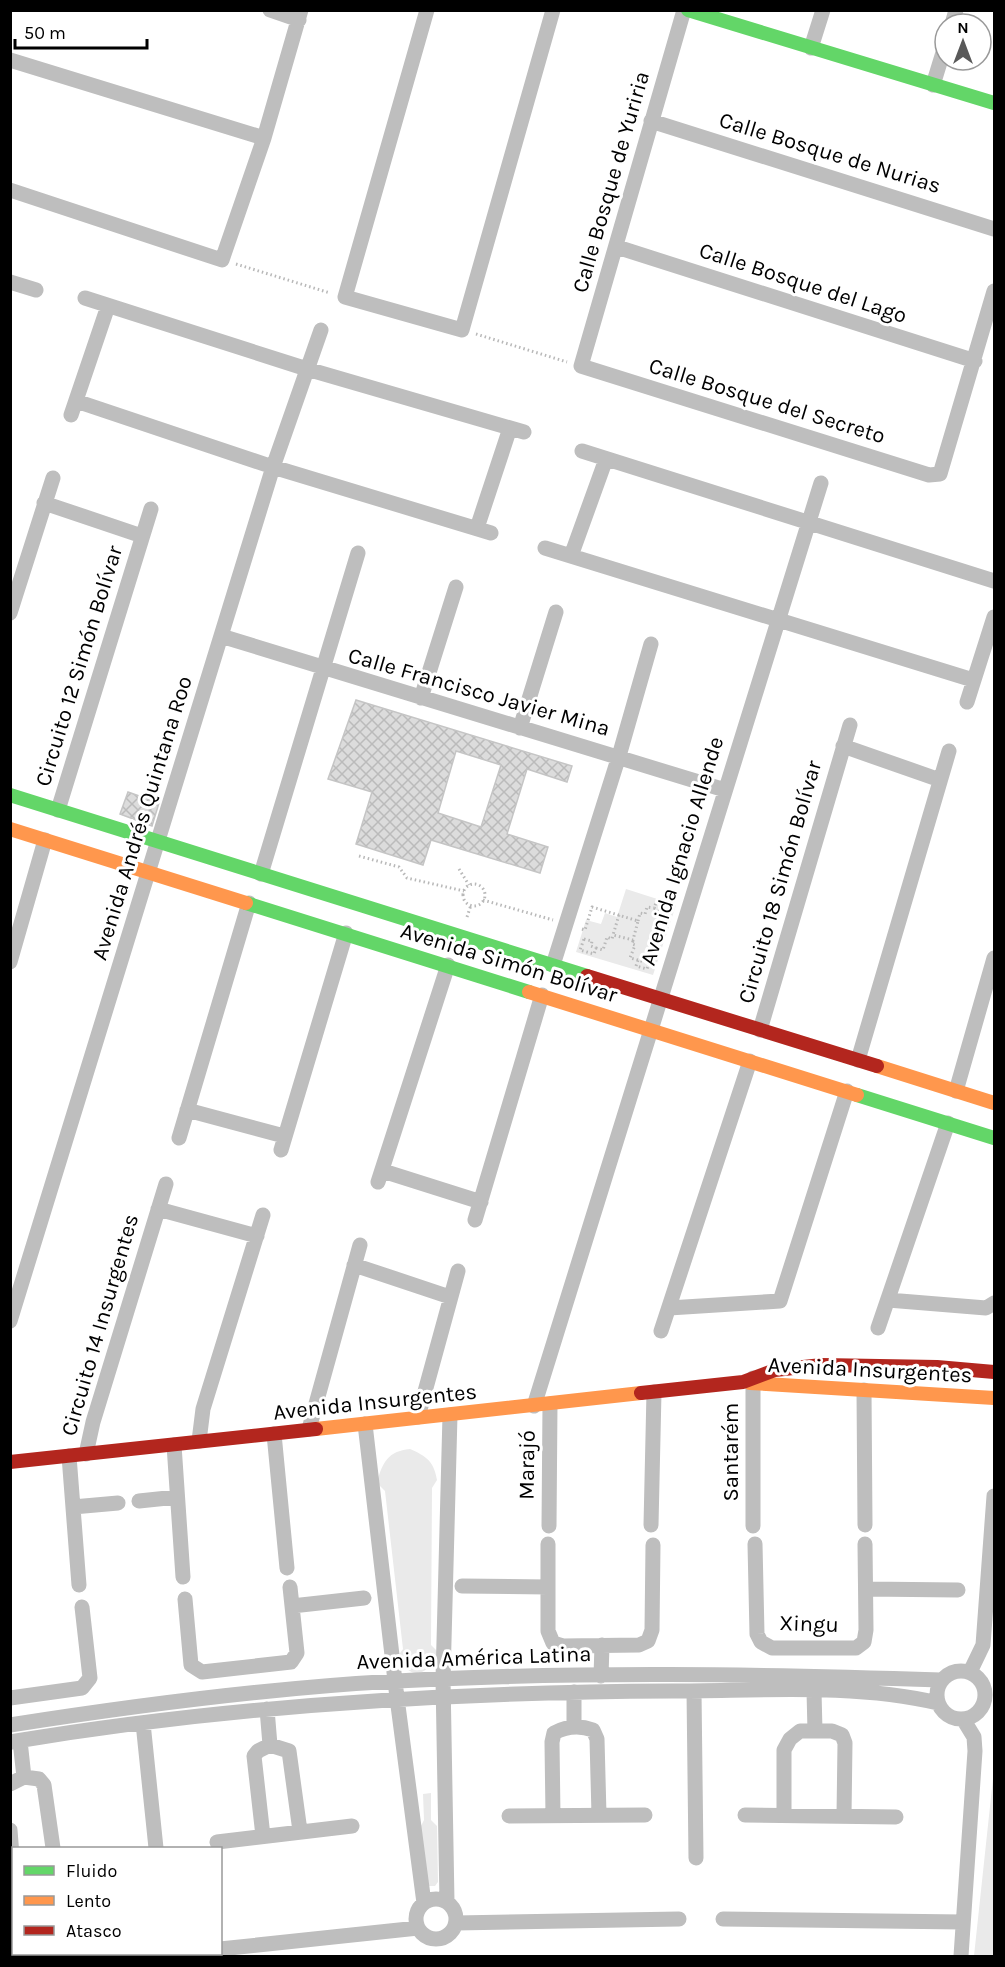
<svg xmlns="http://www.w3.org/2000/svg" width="1005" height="1967" font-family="Karla,sans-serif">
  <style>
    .green { fill: #eaeaea }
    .building { fill: url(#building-cross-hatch); stroke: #c5c5c5; stroke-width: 1.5; fill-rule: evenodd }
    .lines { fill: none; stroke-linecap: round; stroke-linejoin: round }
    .path { stroke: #b8b8b8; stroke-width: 3; stroke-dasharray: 1.5 3; stroke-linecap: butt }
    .street { stroke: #bebebe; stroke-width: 15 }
    .fast { stroke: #63d668; stroke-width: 14 }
    .slow { stroke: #ff974d; stroke-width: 14 }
    .jam { stroke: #b3261e; stroke-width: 14 }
    .labels { text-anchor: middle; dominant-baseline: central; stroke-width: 6; stroke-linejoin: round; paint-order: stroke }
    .street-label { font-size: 22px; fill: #000; stroke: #fff }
  </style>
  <defs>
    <pattern id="building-cross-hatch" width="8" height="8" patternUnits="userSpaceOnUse" patternTransform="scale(1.5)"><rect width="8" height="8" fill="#dcdcdc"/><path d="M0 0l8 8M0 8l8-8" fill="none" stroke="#bbb"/></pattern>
  </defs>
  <rect width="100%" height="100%" fill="#fff"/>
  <!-- green -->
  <path class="green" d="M626 889 676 905 653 975 576 952 586 920 601 924 605 913 617 917Z
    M410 1449C426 1456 434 1461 437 1480L432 1488 431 1645 439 1653C427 1676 410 1682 398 1656L403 1649 385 1491 377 1483C382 1463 388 1451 410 1449Z
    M994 1769V1956H974Z
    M431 1793V1820L437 1826 438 1882 435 1886H429L426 1882 420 1828 424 1820 423 1794Z"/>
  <!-- building -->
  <path class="building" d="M356 700 572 766 567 782 527 769 507 834 548 847 540 873 431 840 423 865 356 844 372 792 328 779ZM456 751 501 765 481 827 438 813Z
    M128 792 159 803 152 826 120 814Z"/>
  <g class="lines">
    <!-- path -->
    <path class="path" d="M236 264 330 293
      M476 334 567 362
      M359 856 399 867 407 878 464 891
      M459 869 469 885
      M463 895a11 11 0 1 1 22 0a11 11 0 1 1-22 0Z
      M483 900 553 920
      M656 903 669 907 666 917 658 914 659 910 654 908Z
      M467 917 471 905
      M638 921 640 913 645 914 647 907 654 908
      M582 929 585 930 592 907 638 921 633 940 613 935 619 915
      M584 939 592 941 591 946 596 948 594 954 580 950Z
      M633 941 632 944 635 945 630 958 638 960
      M596 948 603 950 607 937 612 939 613 935
      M645 958 650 959 647 969 636 966 638 960 644 962Z"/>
    <!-- street -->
    <path class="street" d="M270 10 299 20
      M427 10 345 297 462 330 553 10
      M684 10 581 366 929 475 940 474 994 291
      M952 24 956 10
      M811 48 823 10
      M10 60 264 138
      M933 85 945 46
      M651 121 994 229
      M10 190 222 260 264 138 301 10
      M617 247 975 361
      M10 282 36 290
      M85 298 307 369 524 432
      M76 401 273 467 491 533
      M71 415 108 306
      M582 451 994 581
      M44 503 142 536
      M477 528 510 428
      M545 548 973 680
      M571 556 606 459
      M10 613 53 478
      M221 636 725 790
      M421 698 456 587
      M967 702 994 617
      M520 728 556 612
      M843 746 940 780
      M58 810 151 509
      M261 874 358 553
      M10 962 45 840
      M553 965 619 756 651 644
      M760 1030 850 725
      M858 1060 949 751
      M956 1091 994 958
      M187 1110 284 1136
      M179 1138 249 903
      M281 1150 346 933
      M383 1171 481 1202
      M378 1182 448 965
      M158 1209 257 1236
      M475 1220 542 995
      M354 1265 450 1297
      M888 1300 986 1308 994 1303
      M669 1308 780 1301 847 1091
      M10 1321 273 467 321 330
      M878 1328 948 1123
      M661 1331 750 1061
      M753 1378V1526
      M864 1390 865 1525
      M534 1406 821 483
      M418 1417 458 1271
      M365 1424 397 1698 424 1903
      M309 1429 360 1245
      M274 1434 287 1568
      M199 1441 203 1409 263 1215
      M174 1445 183 1577
      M86 1454 93 1422 166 1184
      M69 1456 79 1585
      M139 1501 177 1497
      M73 1507 118 1503
      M651 1525 654 1392
      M549 1526 550 1404
      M548 1544V1631L553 1643 563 1646 639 1645 648 1641 652 1630 653 1545
      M755 1544 757 1634 761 1642 772 1648H856L864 1642 866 1630 865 1544
      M462 1586 548 1587
      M866 1589 958 1590
      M185 1599 191 1665 202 1672 291 1662 297 1653 290 1587
      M292 1606 364 1598
      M937 1695a24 24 0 1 1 48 0a24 24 0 1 1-48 0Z
      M970 1672 983 1645 994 1496
      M601 1676 602 1645
      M694 1691 696 1858
      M814 1691 815 1731
      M574 1692V1727
      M10 1698 82 1688 90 1678 82 1607
      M267 1709 270 1745
      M143 1723 156 1848
      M10 1725C138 1705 268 1688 397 1681 578 1671 760 1674 941 1680
      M20 1741 24 1777
      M10 1742C230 1705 451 1692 672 1691 760 1691 853 1683 938 1703
      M10 1784 24 1777 39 1779 44 1785 53 1848
      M745 1815 896 1817
      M784 1815V1750L790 1739 800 1731H832L842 1735 845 1743 844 1816
      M509 1816 645 1815
      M553 1816 552 1742 554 1733C567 1726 579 1725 593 1730L597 1739 599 1815
      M10 1830 13 1868
      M263 1836 254 1756 258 1751 270 1745 289 1751 300 1831
      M217 1842 352 1826
      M416 1919a20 20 0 1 1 40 0a20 20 0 1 1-40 0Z
      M447 1902 443 1679 450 1415
      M723 1919 963 1922
      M456 1923 679 1919
      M220 1949 418 1928
      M961 1956 975 1751 974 1737 963 1719"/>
    <!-- fast -->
    <path class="fast" d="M688 10 994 103
      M10 795 587 976
      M246 903 529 992
      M857 1095 994 1138"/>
    <!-- slow -->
    <path class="slow" d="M10 829 246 903
      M529 992 857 1095
      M877 1066 994 1103
      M750 1383 994 1398
      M316 1429 641 1393"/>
    <!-- jam -->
    <path class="jam" d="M587 976 877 1066
      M641 1393 743 1382 775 1370 822 1365 937 1367 994 1372
      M10 1462 316 1429"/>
  </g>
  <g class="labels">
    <!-- street labels -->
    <g class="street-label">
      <text transform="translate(830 153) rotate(17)">Calle Bosque de Nurias</text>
      <text transform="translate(611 182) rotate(-74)">Calle Bosque de Yuriria</text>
      <text transform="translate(803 283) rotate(18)">Calle Bosque del Lago</text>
      <text transform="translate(767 401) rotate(17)">Calle Bosque del Secreto</text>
      <text transform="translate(79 666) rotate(-73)">Circuito 12 Simón Bolívar</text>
      <text transform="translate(479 692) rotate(16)">Calle Francisco Javier Mina</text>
      <text transform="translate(142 818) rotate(-73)">Avenida Andrés Quintana Roo</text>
      <text transform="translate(682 851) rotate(-73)">Avenida Ignacio Allende</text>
      <text transform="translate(780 882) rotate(-74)">Circuito 18 Simón Bolívar</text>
      <text transform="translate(509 963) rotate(17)">Avenida Simón Bolívar</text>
      <text transform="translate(100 1325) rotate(-74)">Circuito 14 Insurgentes</text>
      <text transform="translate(870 1370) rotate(3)">Avenida Insurgentes</text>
      <text transform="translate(375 1402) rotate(-6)">Avenida Insurgentes</text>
      <text transform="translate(731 1452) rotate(-90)">Santarém</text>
      <text transform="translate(527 1465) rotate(-89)">Marajó</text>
      <text transform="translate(809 1624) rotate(2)">Xingu</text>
      <text transform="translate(474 1658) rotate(-2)">Avenida América Latina</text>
    </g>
  </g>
  <!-- border -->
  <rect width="1005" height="1967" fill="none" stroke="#000000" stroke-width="24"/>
  <!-- legend -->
  <rect x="12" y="1847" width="210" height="108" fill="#ffffff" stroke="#999999" stroke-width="1.5"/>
  <rect x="24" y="1866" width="30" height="9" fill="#63d668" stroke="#999999" stroke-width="1.5"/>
  <text x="66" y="1877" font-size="18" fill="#000000">Fluido</text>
  <rect x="24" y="1896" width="30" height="9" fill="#ff974d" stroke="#999999" stroke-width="1.5"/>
  <text x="66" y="1907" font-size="18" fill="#000000">Lento</text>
  <rect x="24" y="1926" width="30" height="9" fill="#b3261e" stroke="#999999" stroke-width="1.5"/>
  <text x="66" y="1937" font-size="18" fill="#000000">Atasco</text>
  <!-- north arrow -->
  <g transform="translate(963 42)"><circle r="28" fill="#ffffff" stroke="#999999" stroke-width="1.5"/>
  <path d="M0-4.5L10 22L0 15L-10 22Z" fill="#595959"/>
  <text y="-9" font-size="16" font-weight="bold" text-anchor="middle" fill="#000000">N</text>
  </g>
  <!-- scale -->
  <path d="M15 39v9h132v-9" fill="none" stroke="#000000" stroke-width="3"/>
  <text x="24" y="39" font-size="18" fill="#000000" stroke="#ffffff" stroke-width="4.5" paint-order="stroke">50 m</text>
</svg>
